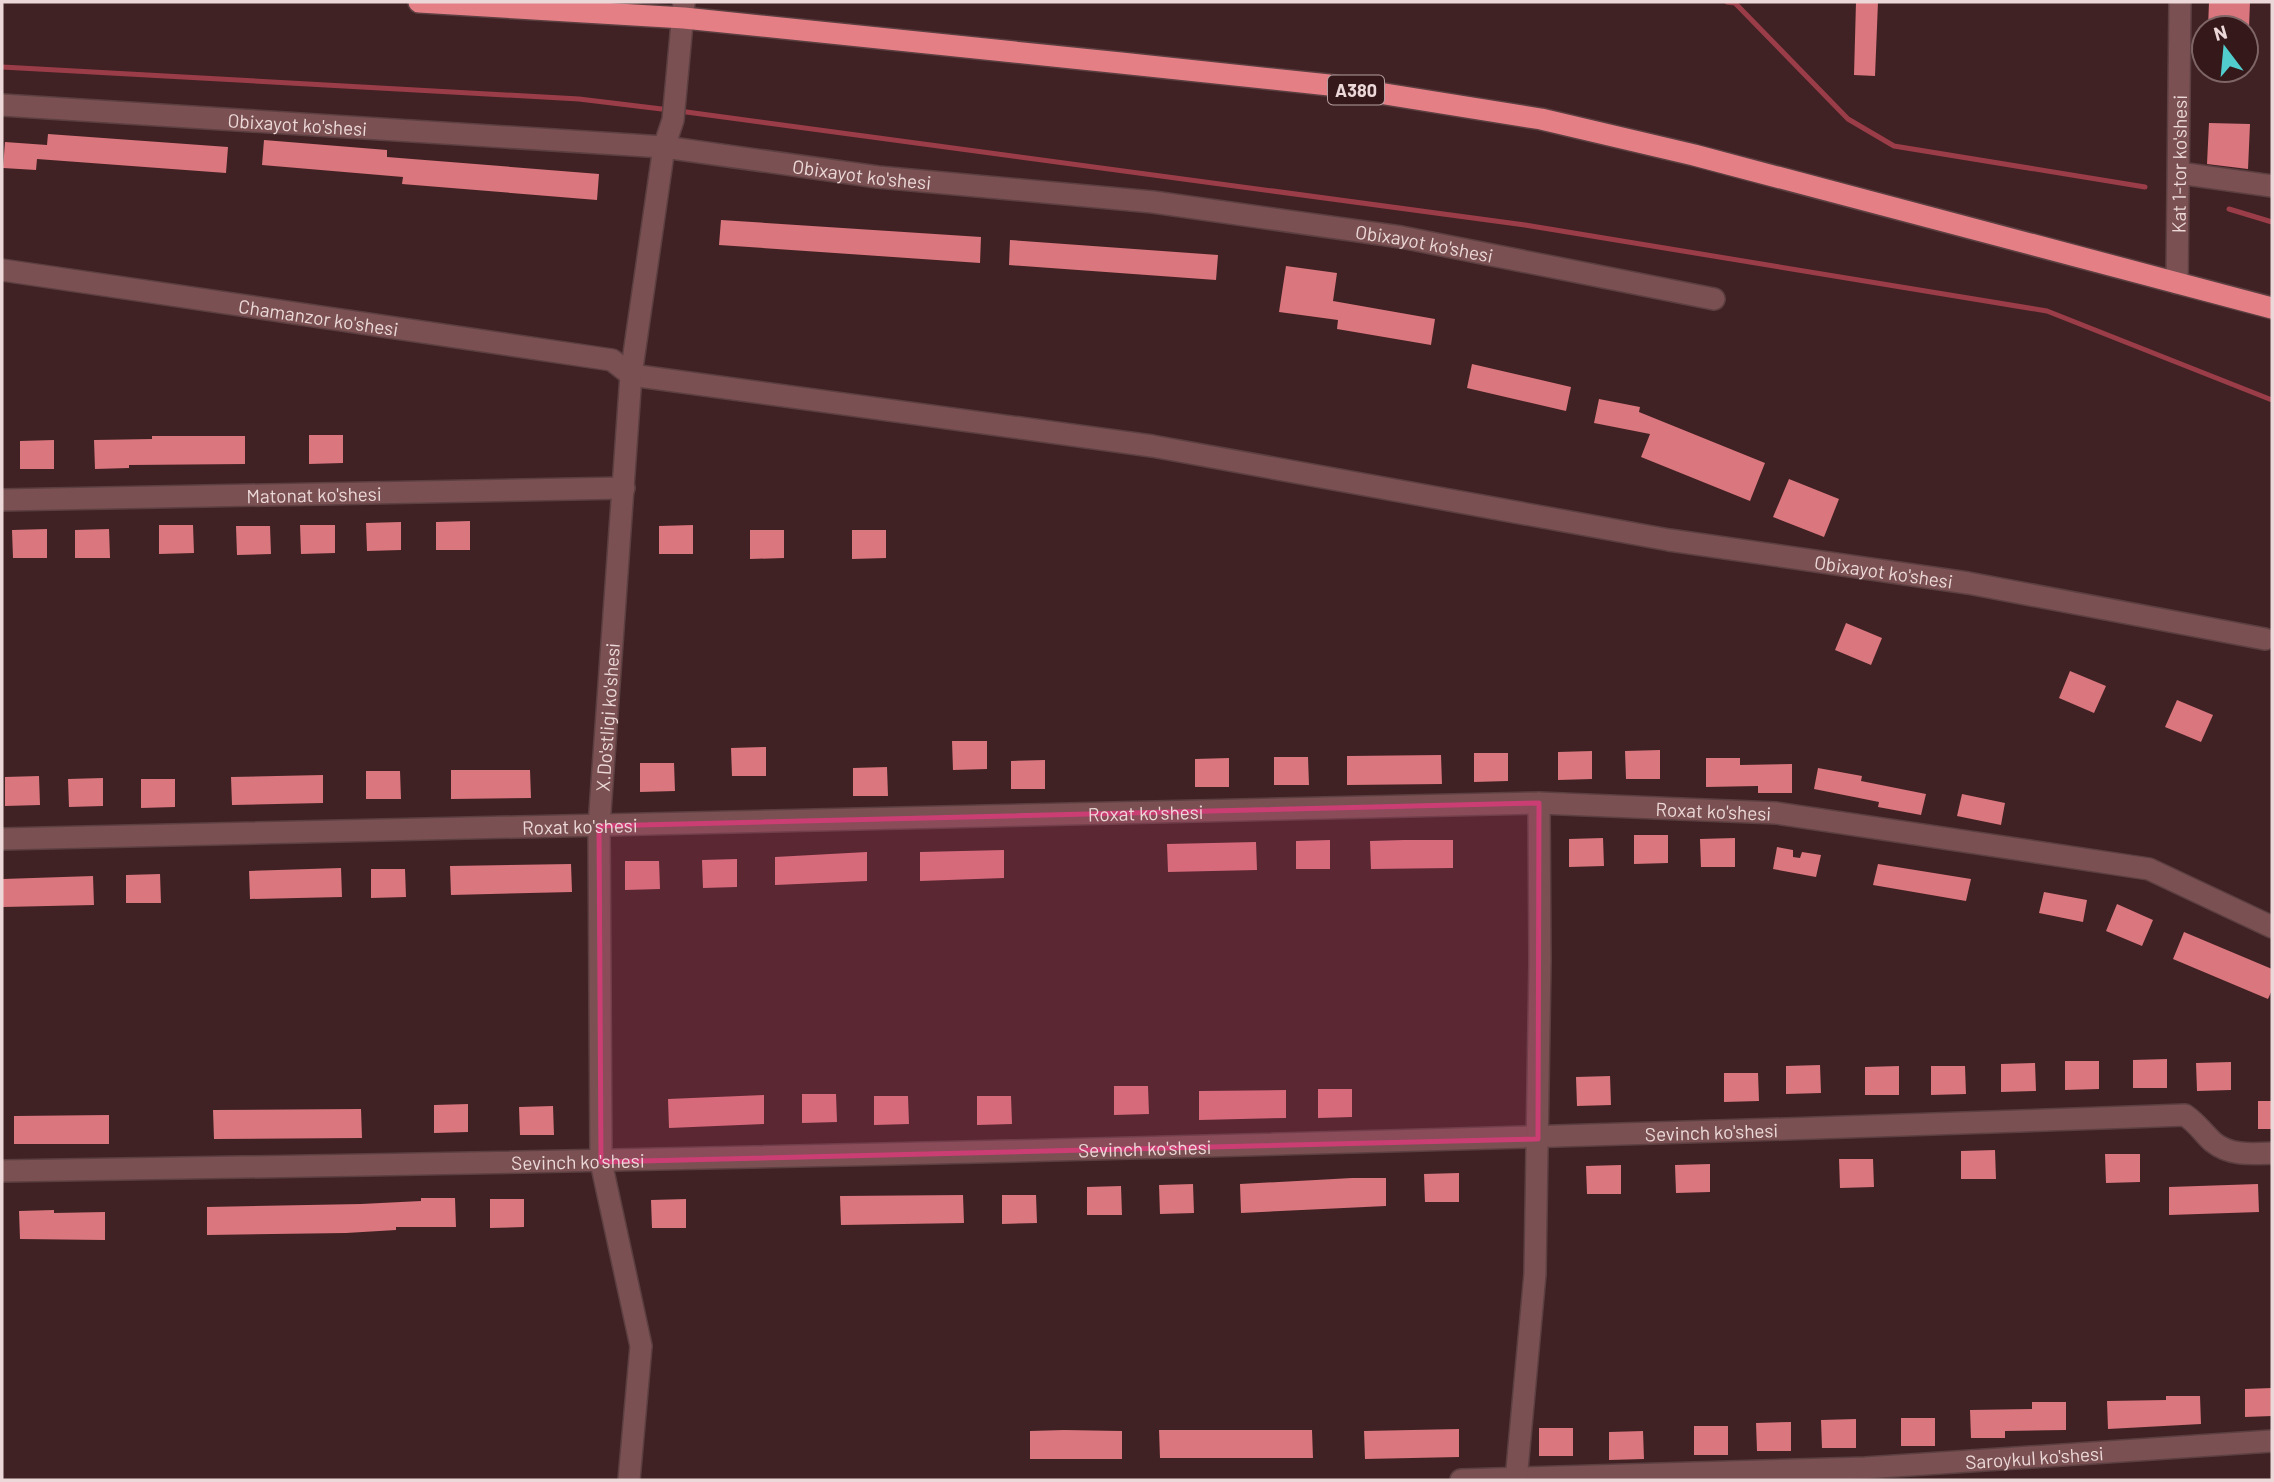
<svg xmlns="http://www.w3.org/2000/svg" width="2274" height="1482" font-family="Barlow,sans-serif">
  <style>
    .lines { fill: none; stroke-linecap: round; stroke-linejoin: round }
    .stream { stroke: #9b3d48; stroke-width: 5 }
    .building { fill: #da767d }
    .minor-casing { stroke: #5c3f41; stroke-width: 24 }
    .highway-casing { stroke: #5c3f41; stroke-width: 24 }
    .minor { stroke: #7a5052; stroke-width: 21 }
    .highway { stroke: #e47f86; stroke-width: 21 }
    .marked { fill: #ca3e74; fill-opacity: 0.2; stroke: #ca3e74; stroke-width: 5; stroke-linejoin: round }
    .labels { text-anchor: middle; dominant-baseline: central; stroke-width: 7; stroke-linejoin: round; paint-order: stroke }
    .shield { fill: #35181a; stroke: #b59e9f; stroke-width: 2 }
    .shield-label { font-size: 18px; font-weight: bold; fill: #ecd8d8 }
    .street-label { font-size: 19px; fill: #ecd8d8; stroke: #35181a }
  </style>
  <rect width="100%" height="100%" fill="#402224"/>
  <g class="lines">
    <!-- stream -->
    <path class="stream" d="M1727 2 1735 3 1848 119 1894 146 2145 187
      M2 67 579 99 670 110
      M679 111 1525 225 2047 311 2272 400
      M2229 209 2272 222"/>
  </g>
  <!-- building -->
  <path class="building" d="M1856 2H1878L1875 76 1854 75Z
    M2209 2H2250L2249 28H2208Z
    M2209 123 2250 124 2248 169 2207 164Z
    M48 134 228 147 226 173 37 159 36 170 3 168 5 142 47 145Z
    M264 140 387 150V157L599 174 597 200 402 184 403 177 262 165Z
    M721 220 981 237 980 263 719 245Z
    M1010 240 1218 255 1216 280 1009 265Z
    M1286 266 1337 273 1333 301 1435 319 1431 345 1337 329 1338 320 1279 312Z
    M1472 364 1571 387 1566 411 1467 388Z
    M1599 399 1640 407 1639 412 1765 463 1750 501 1641 457 1650 434 1594 423Z
    M309 435H343V463L309 464Z
    M152 436H245V464L129 465V468L95 469 94 440 152 439Z
    M54 440V469H20V441Z
    M1789 479 1839 499 1824 537 1773 517Z
    M470 521V550H436V522Z
    M401 522V550L367 551 366 523Z
    M159 525H193L194 553 159 554Z
    M300 525H335V553L301 554Z
    M693 525V554H659V526Z
    M236 526H270L271 554 237 555Z
    M47 529V558H13L12 530Z
    M109 529 110 558H75V530Z
    M750 530H784V558L750 559Z
    M852 530H886V558L852 559Z
    M1846 623 1882 638 1871 665 1835 650Z
    M2070 671 2106 686 2094 713 2059 698Z
    M2177 700 2213 715 2201 742 2165 727Z
    M952 741H987V769L953 770Z
    M766 747V776H732L731 748Z
    M1660 750V779H1626L1625 751Z
    M1592 751V779L1558 780V752Z
    M1474 753H1508V781L1474 782Z
    M1441 755 1442 784 1347 785V756Z
    M1274 757H1308L1309 785H1274Z
    M1229 758V787H1195V759Z
    M1706 758H1740V765L1792 764V793H1758V786L1706 787Z
    M1045 760V789H1011V761Z
    M640 763H674L675 791 640 792Z
    M887 767 888 796H853V768Z
    M1818 768 1862 776 1861 781 1926 794 1921 815 1878 807 1879 802 1814 789Z
    M451 770H530L531 798 451 799Z
    M366 771H400L401 799H366Z
    M323 775V803L232 805 231 777Z
    M39 776 40 805 5 806V777Z
    M103 778V806L69 807 68 779Z
    M141 779H175V807L141 808Z
    M1962 794 2005 803 2001 825 1957 816Z
    M1634 835H1668V863L1634 864Z
    M1603 838 1604 866 1569 867V839Z
    M1735 838V867H1701L1700 839Z
    M1330 840V869H1296V841Z
    M1404 840H1453V868L1371 869 1370 841Z
    M1256 842 1257 870 1168 872 1167 844Z
    M1777 847 1793 850V857L1800 858 1802 852 1821 855 1816 877 1773 869Z
    M1004 850V878L920 881V852Z
    M867 852V881L775 885V857Z
    M737 859V887L703 888 702 860Z
    M625 861H659L660 889 625 890Z
    M571 864 572 892 451 895 450 866Z
    M1878 864 1971 879 1966 901 1873 885Z
    M341 868 342 897 250 899 249 871Z
    M371 869H405L406 897 371 898Z
    M160 874 161 903H126V875Z
    M93 876 94 905 3 907V879Z
    M2044 892 2087 900 2083 922 2039 913Z
    M2117 904 2153 920 2142 946 2106 931Z
    M2184 932 2272 969V990L2268 999 2173 959Z
    M2167 1059V1088H2133V1060Z
    M2065 1061H2099V1089L2065 1090Z
    M2231 1062V1090L2197 1091 2196 1063Z
    M2035 1063 2036 1091 2001 1092V1064Z
    M1820 1065 1821 1093 1786 1094V1066Z
    M1899 1066V1095H1865V1067Z
    M1931 1066H1965L1966 1094 1931 1095Z
    M1724 1073H1758L1759 1101 1724 1102Z
    M1610 1076 1611 1105 1577 1106 1576 1077Z
    M1114 1086H1148L1149 1114 1114 1115Z
    M1318 1089H1352V1117L1318 1118Z
    M1286 1090V1118L1199 1120V1091Z
    M802 1094H836L837 1122 802 1123Z
    M764 1095V1124L669 1128 668 1099Z
    M874 1096H908L909 1124 874 1125Z
    M977 1096H1011L1012 1124 977 1125Z
    M2258 1101H2272V1129H2258Z
    M468 1104V1132L434 1133V1105Z
    M553 1106 554 1135H520L519 1107Z
    M361 1109 362 1138 214 1139 213 1110Z
    M109 1115V1144H14V1116Z
    M1995 1150 1996 1179H1961V1151Z
    M2105 1154H2140V1182L2106 1183Z
    M1839 1159H1873L1874 1187 1840 1188Z
    M1710 1164V1192L1676 1193 1675 1165Z
    M1621 1165V1194H1587L1586 1166Z
    M1459 1173V1202H1425L1424 1174Z
    M1352 1178H1386V1206L1241 1213 1240 1184Z
    M1193 1184 1194 1213 1160 1214 1159 1185Z
    M2258 1184 2259 1212 2169 1215V1187Z
    M1121 1186 1122 1215H1087V1187Z
    M963 1195 964 1223 841 1225 840 1196Z
    M1002 1195H1036L1037 1223 1002 1224Z
    M421 1198H455L456 1227H396V1230L346 1233 207 1235V1207L361 1204 421 1201Z
    M490 1199H524V1227L490 1228Z
    M686 1199V1228H652L651 1200Z
    M54 1210V1213L105 1212V1240L20 1239 19 1211Z
    M2272 1388V1416L2245 1417V1389Z
    M2166 1396H2200L2201 1424 2108 1429 2107 1401 2166 1400Z
    M2032 1402H2066V1430L2005 1431V1438H1971L1970 1410 2032 1409Z
    M1901 1418H1935V1446H1901Z
    M1856 1419V1448H1822L1821 1420Z
    M1791 1422V1451H1757L1756 1423Z
    M1694 1426H1728V1455H1694Z
    M1539 1428H1573V1456H1539Z
    M1459 1429V1457L1365 1459 1364 1431Z
    M1064 1430 1122 1431V1459H1030V1431Z
    M1159 1430H1312L1313 1458H1160Z
    M1643 1431 1644 1459 1609 1460V1432Z"/>
  <g class="lines">
    <defs>
      <g id="minor">
        <path id="s1" d="M2 105 664 147 878 177 1153 202 1401 237 1714 299"/>
        <path d="M2179 173 2272 186"/>
        <path id="s2" d="M2 270 612 360 631 375 1152 446 1669 540 1968 583 2265 639"/>
        <path id="s3" d="M2177 283 2180 2"/>
        <path id="s4" d="M2 500 624 488"/>
        <path id="s5" d="M2 839 1539 803 1776 813 2149 869 2272 927"/>
        <path id="s6" d="M2 1171C730 1160 1457 1142 2185 1115 2198 1124 2203 1133 2213 1142 2230 1156 2252 1154 2272 1153"/>
        <path id="s7" d="M629 1480 641 1346 601 1162 599 826 631 375 664 147 673 120 684 2"/>
        <path id="s8" d="M1461 1480 1865 1468 2272 1441"/>
        <path d="M1516 1480 1535 1274 1540 961 1539 803"/>
      </g>
      <path id="highway" d="M419 2 684 18 1121 63 1329 85 1541 119 1694 155 2272 308"/>
    </defs>
    <!-- minor casing -->
    <use href="#minor" class="minor-casing"/>
    <!-- highway casing -->
    <use href="#highway" class="highway-casing"/>
    <!-- minor -->
    <use href="#minor" class="minor"/>
    <!-- highway -->
    <use href="#highway" class="highway"/>
  </g>
  <!-- marked area -->
  <path class="marked" d="M1539 803 1538 1139 601 1162 599 826Z"/>
  <g class="labels">
    <!-- shield labels -->
    <rect class="shield" x="1328" y="75.5" width="56" height="29" rx="5"/>
    <g class="shield-label">
      <text x="1356" y="90">A380</text>
    </g>
    <!-- street labels -->
    <g class="street-label">
      <text stroke="none"><textPath href="#s1" startOffset="296">Obixayot ko'shesi</textPath></text>
      <text stroke="none"><textPath href="#s3" startOffset="119">Kat 1-tor ko'shesi</textPath></text>
      <text stroke="none"><textPath href="#s1" startOffset="863">Obixayot ko'shesi</textPath></text>
      <text stroke="none"><textPath href="#s1" startOffset="1430">Obixayot ko'shesi</textPath></text>
      <text stroke="none"><textPath href="#s2" startOffset="320">Chamanzor ko'shesi</textPath></text>
      <text stroke="none"><textPath href="#s4" startOffset="312">Matonat ko'shesi</textPath></text>
      <text stroke="none"><textPath href="#s2" startOffset="1909">Obixayot ko'shesi</textPath></text>
      <text stroke="none"><textPath href="#s7" startOffset="768">X.Do'stligi ko'shesi</textPath></text>
      <text stroke="none"><textPath href="#s5" startOffset="1712">Roxat ko'shesi</textPath></text>
      <text stroke="none"><textPath href="#s5" startOffset="1144">Roxat ko'shesi</textPath></text>
      <text stroke="none"><textPath href="#s5" startOffset="578">Roxat ko'shesi</textPath></text>
      <text stroke="none"><textPath href="#s6" startOffset="1710">Sevinch ko'shesi</textPath></text>
      <text stroke="none"><textPath href="#s6" startOffset="1143">Sevinch ko'shesi</textPath></text>
      <text stroke="none"><textPath href="#s6" startOffset="576">Sevinch ko'shesi</textPath></text>
      <text stroke="none"><textPath href="#s8" startOffset="574">Saroykul ko'shesi</textPath></text>
    </g>
  </g>
  <!-- border -->
  <rect width="2274" height="1482" fill="none" stroke="#ecd8d8" stroke-width="7"/>
  <!-- north arrow -->
  <g transform="translate(2225 49) rotate(344)"><circle r="33" fill="#35181a" stroke="#7e6566" stroke-width="2"/>
  <path d="M0-5L12 26L0 18L-12 26Z" fill="#52cdce"/>
  <text y="-10" font-size="19" font-weight="bold" text-anchor="middle" fill="#ecd8d8">N</text>
  </g>
</svg>
